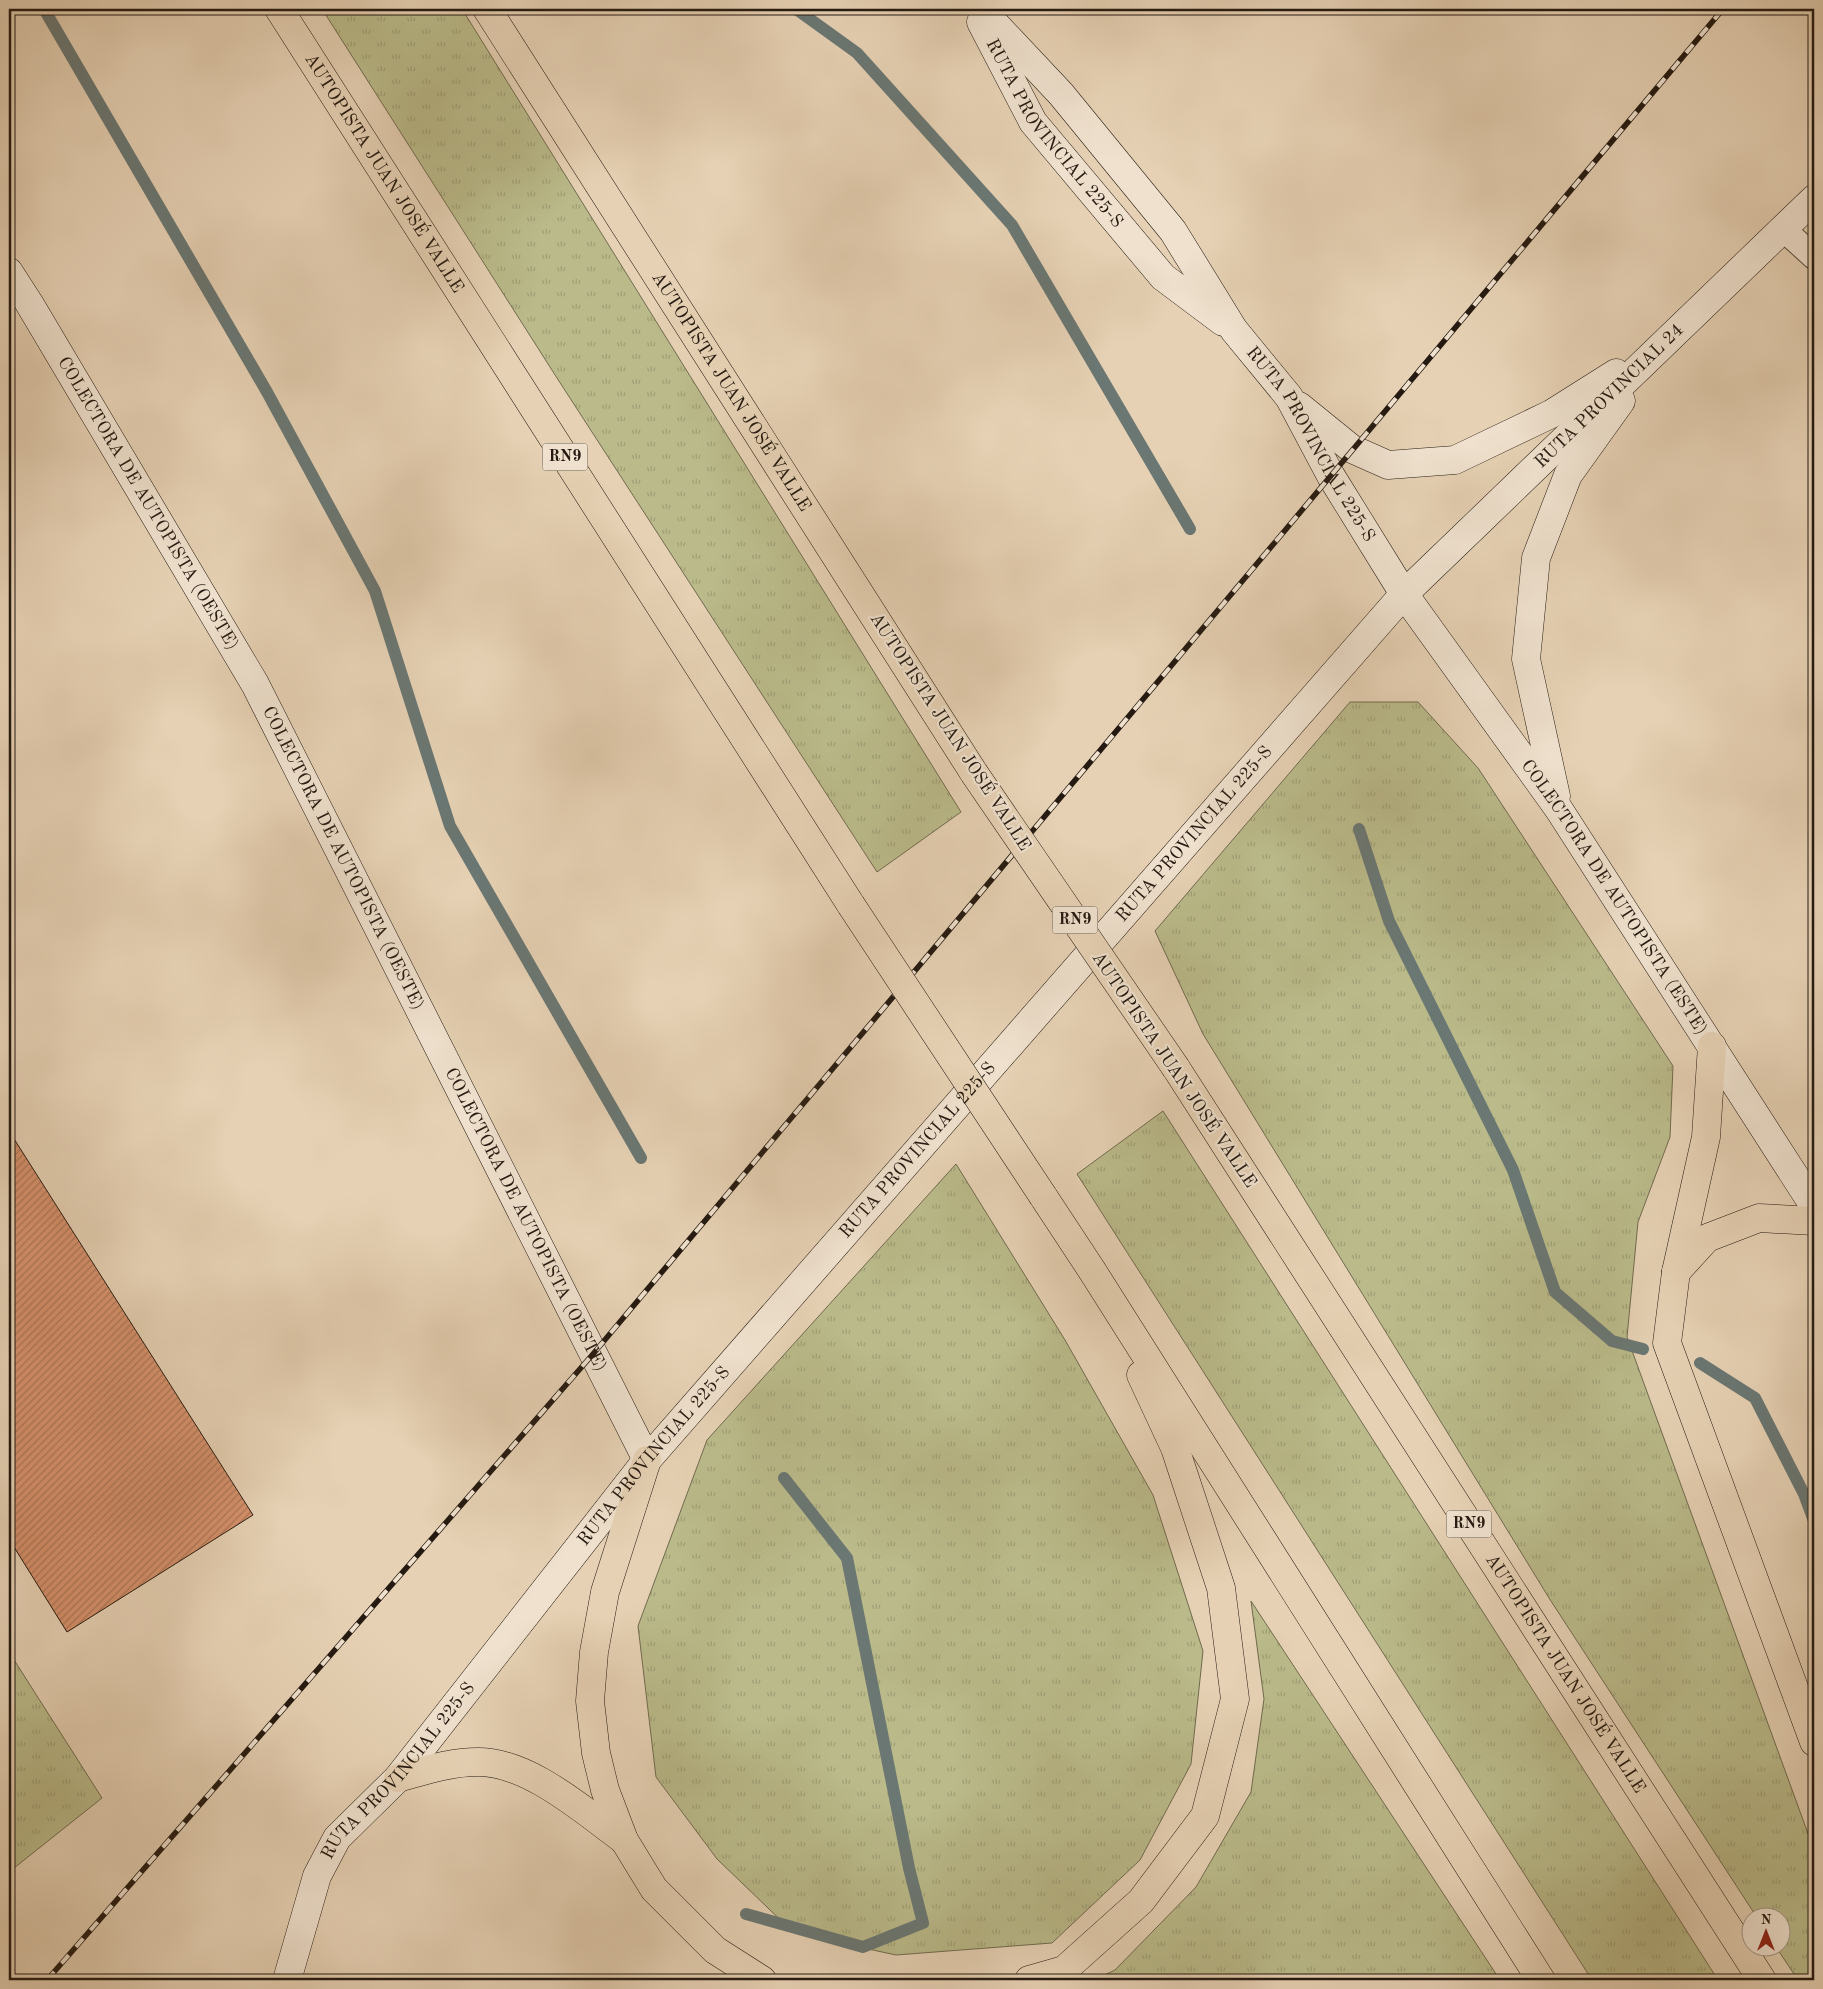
<svg xmlns="http://www.w3.org/2000/svg" width="1823" height="1989" font-family="'Old Standard TT',serif">
  <style>
    .grass { fill: url(#grass-tufts); stroke: #706a4e }
    .lines { fill: none; stroke-linecap: round; stroke-linejoin: round }
    .stream { stroke: #6a7773; stroke-width: 12 }
    .building { fill: url(#building-hatch); stroke: #251a11 }
    .lane-casing { stroke: #55483a; stroke-width: 26 }
    .secondary-casing { stroke: #251a11; stroke-width: 29 }
    .highway-casing { stroke: #251a11; stroke-width: 29 }
    .lane { stroke: #efe1ce; stroke-width: 24 }
    .secondary { stroke: #efe1ce; stroke-width: 28 }
    .highway { stroke: #e6d1b4; stroke-width: 28 }
    .rail-casing { stroke: #251a11; stroke-width: 5.5 }
    .rail { stroke: #efe1ce; stroke-width: 4; stroke-dasharray: 11; stroke-linecap: butt }
    .highway-bridge-casing { stroke: #251a11; stroke-width: 29; stroke-linecap: butt }
    .highway-bridge { stroke: #e6d1b4; stroke-width: 28 }
    .labels { text-anchor: middle; dominant-baseline: central; stroke-width: 4.5; stroke-linejoin: round; paint-order: stroke }
    .shield { fill: #efe1ce; stroke: #62564a; stroke-width: 1 }
    .shield-label { font-size: 16px; font-weight: bold; fill: #251a11 }
    .street-label { font-size: 18px; fill: #251a11; stroke: #efe1ce }
  </style>
  <defs>
    <pattern id="grass-tufts" width="24" height="20" patternUnits="userSpaceOnUse" patternTransform="scale(1.25)"><rect width="24" height="20" fill="#baba8a"/><path d="M3 7l-1-3M5 7V3M7 7l1-3M15 17l-1-3M17 17v-4M19 17l1-3" fill="none" stroke="#a09f76"/></pattern>
    <pattern id="building-hatch" width="6" height="6" patternUnits="userSpaceOnUse" patternTransform="scale(1.25)"><rect width="6" height="6" fill="#d6916c"/><path d="M-1 1l2-2M0 6l6-6M5 7l2-2" fill="none" stroke="#ad7657"/></pattern>
  </defs>
  <rect width="100%" height="100%" fill="#e6d1b4"/>
  <filter id="stains"><feTurbulence type="fractalNoise" baseFrequency=".004" numOctaves="4"/><feColorMatrix values="0 0 0 0 .2 0 0 0 0 .09 0 0 0 0 .02 0 0 0 .5 -.17"/></filter>
  <radialGradient id="worn" r=".72"><stop offset=".6" stop-color="#630" stop-opacity="0"/><stop offset="1" stop-color="#630" stop-opacity=".3"/></radialGradient>
  <!-- grass -->
  <path class="grass" d="M322 9H462L961 812 877 872 557 378Z
    M1350 702H1418L1478 768 1673 1066 1670 1137 1638 1222 1627 1337 1814 1850V1980H1798L1776 1947 1780 1946V1916H1756L1549 1598 1203 1034 1155 931Z
    M1163 1111 1718 1980H1592L1077 1174Z
    M956 1164 1065 1340 1153 1495 1203 1651 1191 1764 1140 1860 1052 1943 896 1955 794 1933 717 1859 656 1777 638 1626 707 1440Z
    M1251 1601 1500 1980H1094L1115 1970 1196 1887 1251 1792 1264 1699Z
    M9 1652 102 1798 9 1872Z"/>
  <g class="lines">
    <!-- stream -->
    <path class="stream" d="M44 9 267 392 375 591 450 826 641 1158
      M796 9 857 53 1012 225 1190 529
      M1359 829 1389 921 1513 1170 1555 1292 1612 1341 1643 1349
      M1700 1363 1755 1398 1804 1494 1814 1521
      M746 1914 863 1947 923 1923 909 1868 847 1558 784 1478
      M675 1980H676"/>
  </g>
  <!-- building -->
  <path class="building" d="M9 1131 253 1515 67 1632 9 1539Z"/>
  <g class="lines">
    <defs>
      <path id="lane" d="M1783 229 1814 257"/>
      <g id="secondary">
        <path id="s1" d="M981 9 1061 94 1173 231 1234 330 1289 397 1331 476 1404 594 1558 808 1814 1206"/>
        <path id="s2" d="M981 22 1033 122 1163 277 1223 322"/>
        <path id="s3" d="M9 272 29 303 255 684 647 1460"/>
        <path d="M1299 406 1352 449 1388 465 1455 460 1551 414 1616 373"/>
        <path d="M1556 796 1526 659 1536 558 1568 475 1621 401"/>
        <path id="s4" d="M287 1980 317 1876 337 1838 398 1778 647 1460 1404 594 1814 199"/>
      </g>
      <g id="highway">
        <path id="s5" d="M279 9 851 905"/>
        <path id="s6" d="M487 9 974 773"/>
        <path d="M1712 1046 1706 1137 1676 1272 1667 1343 1814 1742"/>
        <path id="s7" d="M1176 1068 1762 1980"/>
        <path d="M1043 1196 1093 1272 1541 1980"/>
        <path d="M1676 1272 1707 1238 1759 1218 1814 1221"/>
        <path d="M647 1460 605 1592 594 1652 590 1701 596 1753 605 1790 624 1840 654 1889 715 1950 762 1980"/>
        <path d="M398 1778C424 1771 450 1762 477 1762 528 1761 584 1811 624 1840"/>
        <path d="M1029 1980 1064 1970 1141 1901 1205 1816 1235 1699 1221 1588 1175 1448 1141 1375"/>
      </g>
    </defs>
    <!-- lane casing -->
    <use href="#lane" class="lane-casing"/>
    <!-- secondary casing -->
    <use href="#secondary" class="secondary-casing"/>
    <!-- highway casing -->
    <use href="#highway" class="highway-casing"/>
    <!-- lane -->
    <use href="#lane" class="lane"/>
    <!-- secondary -->
    <use href="#secondary" class="secondary"/>
    <!-- highway -->
    <use href="#highway" class="highway"/>
    <defs>
      <path id="rail" d="M47 1980 593 1354 1723 9"/>
    </defs>
    <!-- rail casing -->
    <use href="#rail" class="rail-casing"/>
    <!-- rail -->
    <use href="#rail" class="rail"/>
    <defs>
      <path id="highway-bridge" d="M974 773 1176 1068
        M851 905 1043 1196"/>
    </defs>
    <!-- highway-bridge casing -->
    <use href="#highway-bridge" class="highway-bridge-casing"/>
    <!-- highway-bridge -->
    <use href="#highway-bridge" class="highway-bridge"/>
  </g>
  <g class="labels">
    <!-- shield labels -->
    <g class="shield">
      <rect x="542.5" y="443.5" width="45" height="27" rx="4"/>
      <rect x="1052.5" y="906.5" width="45" height="27" rx="4"/>
      <rect x="1446.5" y="1510.5" width="45" height="27" rx="4"/>
    </g>
    <g class="shield-label">
      <text x="565" y="457">RN9</text>
      <text x="1075" y="920">RN9</text>
      <text x="1469" y="1524">RN9</text>
    </g>
    <!-- street labels -->
    <g class="street-label">
      <text stroke="none"><textPath href="#s2" startOffset="134">RUTA PROVINCIAL 225-S</textPath></text>
      <text stroke="none"><textPath href="#s5" startOffset="195">AUTOPISTA JUAN JOSÉ VALLE</textPath></text>
      <text stroke="none"><textPath href="#s6" startOffset="454">AUTOPISTA JUAN JOSÉ VALLE</textPath></text>
      <text stroke="none"><textPath href="#s4" startOffset="2076">RUTA PROVINCIAL 24</textPath></text>
      <text stroke="none"><textPath href="#s1" startOffset="548">RUTA PROVINCIAL 225-S</textPath></text>
      <text stroke="none"><textPath href="#s3" startOffset="270">COLECTORA DE AUTOPISTA (OESTE)</textPath></text>
      <text transform="translate(950 732) rotate(57)">AUTOPISTA JUAN JOSÉ VALLE</text>
      <text stroke="none"><textPath href="#s4" startOffset="1472">RUTA PROVINCIAL 225-S</textPath></text>
      <text stroke="none"><textPath href="#s3" startOffset="675">COLECTORA DE AUTOPISTA (OESTE)</textPath></text>
      <text stroke="none"><textPath href="#s1" startOffset="1094">COLECTORA DE AUTOPISTA (ESTE)</textPath></text>
      <text transform="translate(1174 1070) rotate(56)">AUTOPISTA JUAN JOSÉ VALLE</text>
      <text stroke="none"><textPath href="#s4" startOffset="1052">RUTA PROVINCIAL 225-S</textPath></text>
      <text stroke="none"><textPath href="#s3" startOffset="1080">COLECTORA DE AUTOPISTA (OESTE)</textPath></text>
      <text stroke="none"><textPath href="#s4" startOffset="648">RUTA PROVINCIAL 225-S</textPath></text>
      <text stroke="none"><textPath href="#s7" startOffset="720">AUTOPISTA JUAN JOSÉ VALLE</textPath></text>
      <text stroke="none"><textPath href="#s4" startOffset="242">RUTA PROVINCIAL 225-S</textPath></text>
    </g>
  </g>
  <!-- margin -->
  <rect width="1823" height="1989" fill="none" stroke="#e6d1b4" stroke-width="30"/>
  <rect x="10" y="10" width="1803" height="1969" fill="none" stroke="#251a11" stroke-width="2.5"/>
  <rect x="15" y="15" width="1793" height="1959" fill="none" stroke="#251a11"/>
  <!-- north arrow -->
  <g transform="translate(1766 1932)"><circle r="24" fill="#efe1ce" stroke="#9e9182"/>
  <path d="M0-4L9 19L0 12L-9 19Z" fill="#8f2418"/>
  <text y="-8" font-size="14" font-weight="bold" text-anchor="middle" fill="#251a11">N</text>
  </g>
  <rect width="100%" height="100%" filter="url(#stains)"/>
  <rect width="100%" height="100%" fill="url(#worn)"/>
</svg>
